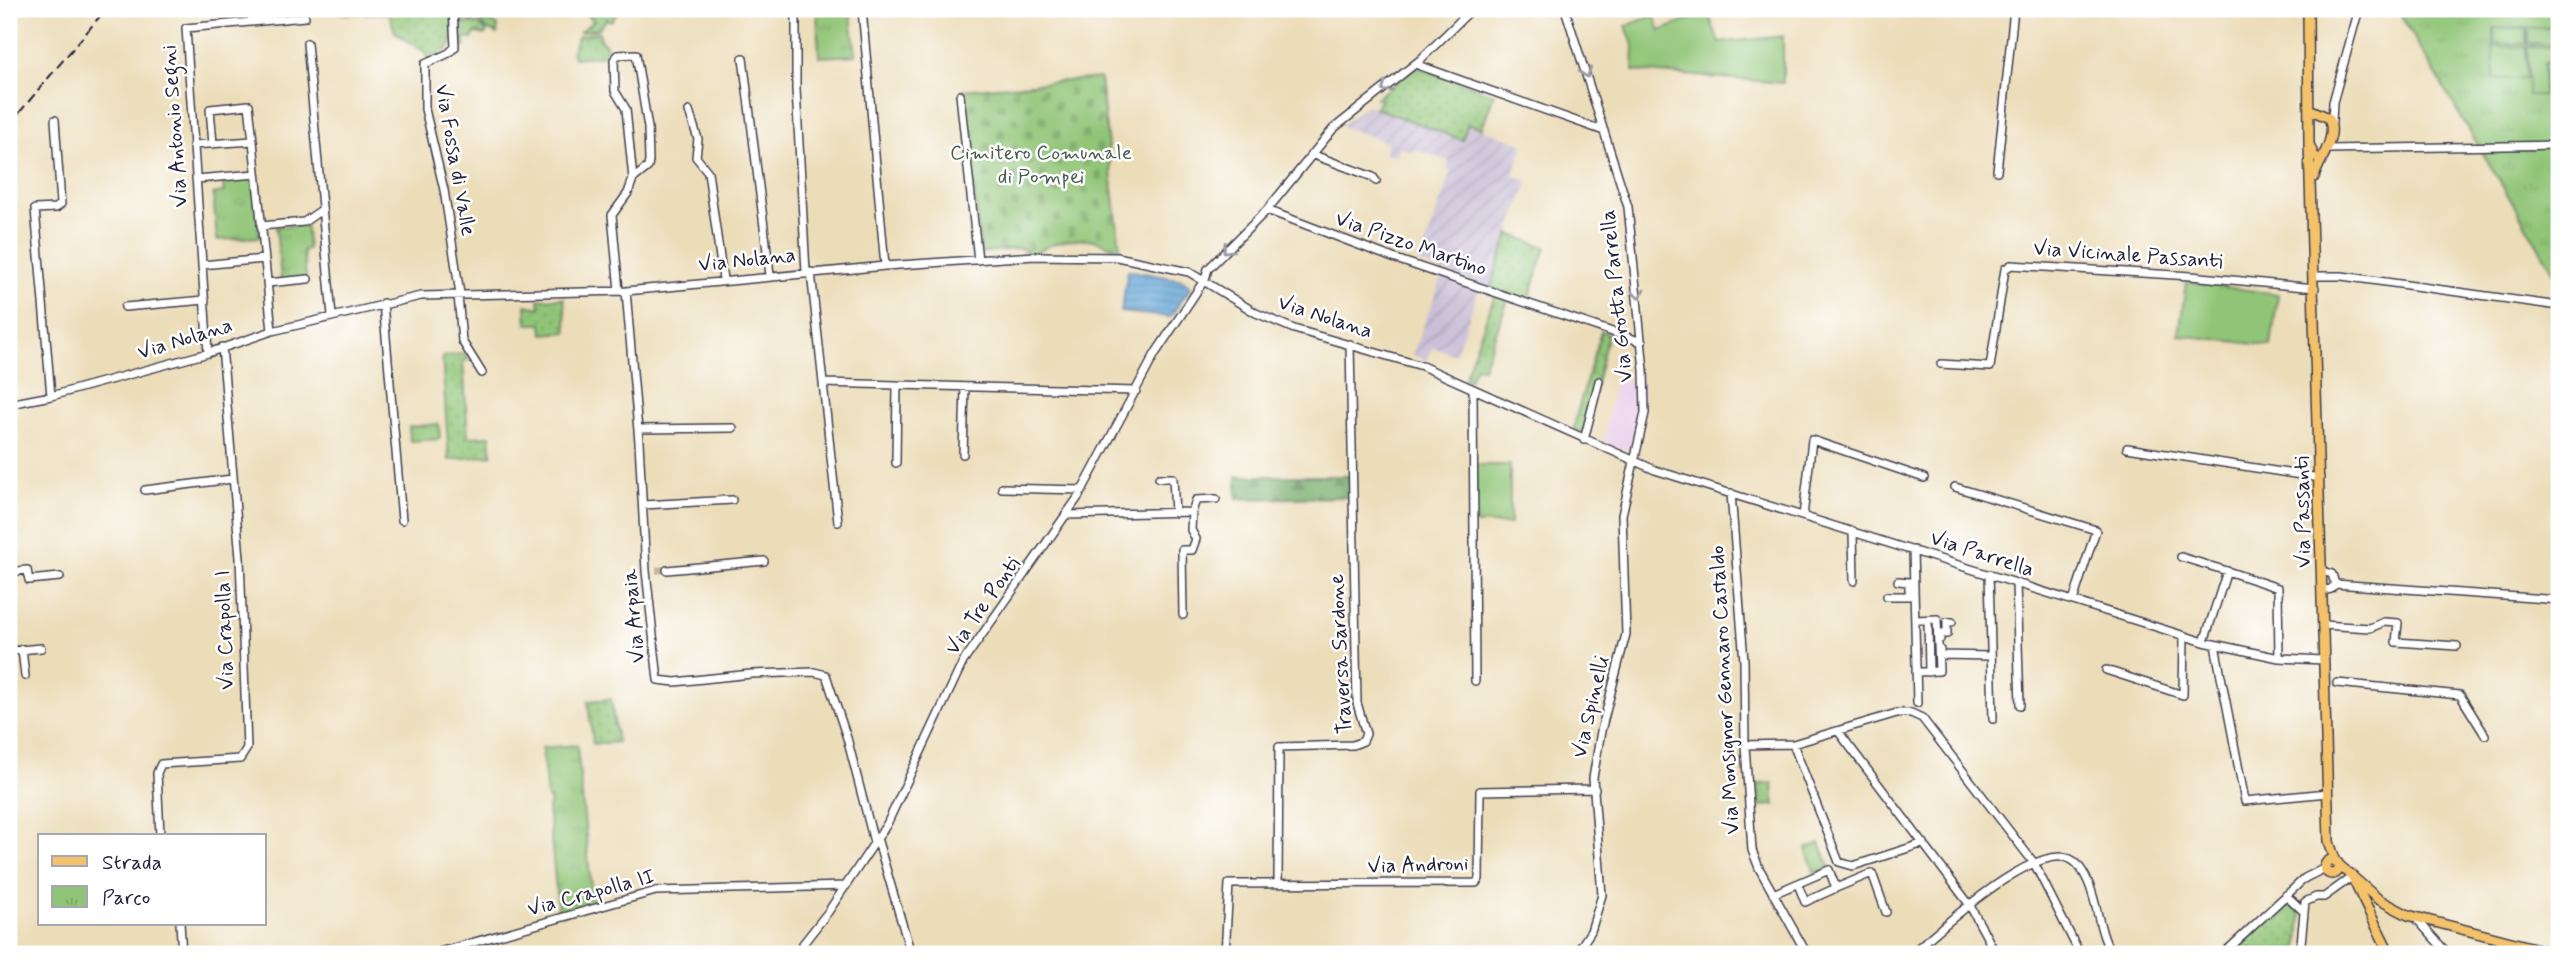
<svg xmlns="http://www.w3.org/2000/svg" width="2568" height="963" font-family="Mynerve,sans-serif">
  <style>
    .built { fill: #ead1ec }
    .industrial { fill: url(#industrial-furrows) }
    .grass { fill: url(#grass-dots); stroke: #597358; stroke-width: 2 }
    .forest { fill: url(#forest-firs); stroke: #4b6651; stroke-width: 2 }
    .cemetery { fill: url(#cemetery-stones); stroke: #597358; stroke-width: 2 }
    .park { fill: url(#park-tufts); stroke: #597358; stroke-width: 2 }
    .pitch { fill: #90c476; stroke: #597358; stroke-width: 2 }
    .water { fill: url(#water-rules); stroke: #426388; stroke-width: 2 }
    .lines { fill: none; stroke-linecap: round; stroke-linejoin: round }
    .minor-tunnel { stroke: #c4b8a0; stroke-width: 7; stroke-dasharray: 7 3.5; stroke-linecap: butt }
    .minor-casing { stroke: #403e4e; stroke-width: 10 }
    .major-casing { stroke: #403e4e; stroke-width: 12 }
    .minor { stroke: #fff; stroke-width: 7 }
    .major { stroke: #f3c26a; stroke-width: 9 }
    .rail { stroke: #22223b; stroke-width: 2; stroke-dasharray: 10 5; stroke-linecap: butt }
    .oneway { stroke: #9c9ca7 }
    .labels { text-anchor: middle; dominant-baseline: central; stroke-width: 5; stroke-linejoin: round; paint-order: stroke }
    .street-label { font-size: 21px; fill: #22223b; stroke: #fff }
    .park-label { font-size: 21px; fill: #485b50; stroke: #fff }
  </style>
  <defs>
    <pattern id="industrial-furrows" width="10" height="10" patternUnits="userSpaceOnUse" patternTransform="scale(1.75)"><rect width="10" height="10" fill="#cabfd6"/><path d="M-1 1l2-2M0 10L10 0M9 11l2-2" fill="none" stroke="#ada4b9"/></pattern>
    <pattern id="grass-dots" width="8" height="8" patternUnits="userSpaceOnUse" patternTransform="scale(1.75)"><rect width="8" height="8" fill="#90c476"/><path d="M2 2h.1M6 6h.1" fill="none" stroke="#7ca867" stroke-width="1.8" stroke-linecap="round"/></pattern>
    <pattern id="forest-firs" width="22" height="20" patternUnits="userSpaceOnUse" patternTransform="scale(1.75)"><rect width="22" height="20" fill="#74aa67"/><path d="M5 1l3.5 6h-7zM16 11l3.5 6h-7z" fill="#5f8a56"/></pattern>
    <pattern id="cemetery-stones" width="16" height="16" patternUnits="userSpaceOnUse" patternTransform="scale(1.75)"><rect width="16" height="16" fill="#90c476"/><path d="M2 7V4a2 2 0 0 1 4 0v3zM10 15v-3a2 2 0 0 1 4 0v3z" fill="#7ca867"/></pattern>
    <pattern id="park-tufts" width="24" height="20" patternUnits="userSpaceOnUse" patternTransform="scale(1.75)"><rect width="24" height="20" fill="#90c476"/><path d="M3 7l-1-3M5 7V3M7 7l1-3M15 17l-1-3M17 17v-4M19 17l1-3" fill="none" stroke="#7ca867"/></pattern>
    <pattern id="water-rules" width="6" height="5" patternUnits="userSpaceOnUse" patternTransform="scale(1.75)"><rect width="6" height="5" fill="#61a4d5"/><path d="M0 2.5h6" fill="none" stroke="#5085ae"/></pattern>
  </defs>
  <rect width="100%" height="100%" fill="#fff"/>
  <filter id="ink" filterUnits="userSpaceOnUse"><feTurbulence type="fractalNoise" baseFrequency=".0143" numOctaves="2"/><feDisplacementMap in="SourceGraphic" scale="14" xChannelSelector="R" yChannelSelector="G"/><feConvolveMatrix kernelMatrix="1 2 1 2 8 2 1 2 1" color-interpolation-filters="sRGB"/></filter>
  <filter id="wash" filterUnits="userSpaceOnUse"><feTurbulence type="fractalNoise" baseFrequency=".00686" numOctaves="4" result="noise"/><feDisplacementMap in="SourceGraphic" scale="28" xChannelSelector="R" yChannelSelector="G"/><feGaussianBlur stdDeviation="1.57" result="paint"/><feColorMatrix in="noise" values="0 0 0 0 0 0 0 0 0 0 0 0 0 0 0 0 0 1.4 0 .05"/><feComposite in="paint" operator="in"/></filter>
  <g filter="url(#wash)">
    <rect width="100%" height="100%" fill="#ecddb9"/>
    <!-- built -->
    <path class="built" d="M1643 380V412L1639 430 1635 429 1636 442 1633 452 1604 443 1614 381Z"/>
    <!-- industrial -->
    <path class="industrial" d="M1367 105 1462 140 1468 124 1524 144 1513 175 1528 181 1490 288 1419 263 1451 171 1447 169 1449 161 1414 149 1413 152 1399 147 1396 156 1384 152 1387 142 1340 126Z
      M1443 275 1479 290 1455 355 1433 347 1426 360 1412 355Z"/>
    <!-- grass -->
    <path class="grass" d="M328 9H452C454 40 460 47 428 59L426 53 395 32 389 13 345 14Z
      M457 9H470L469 14 472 17 476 13 498 26 497 34 485 28 479 19 459 22Z
      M604 9H620L611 21 607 19 598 29 579 32 594 21 588 16Z
      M471 23 479 24 487 32 485 35 475 33 472 39 463 38 466 46 461 50V25Z
      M599 32 601 41 606 44 607 55 574 58 572 50 579 36Z
      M1416 67 1494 94 1482 128 1468 124 1462 140 1375 108 1381 100 1376 98Z
      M1509 234 1546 247 1528 302 1490 288Z
      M1495 295 1508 300 1483 368 1476 366 1469 381 1464 379Z
      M564 298 567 332 543 334 542 324H527L526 305 540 308 539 299Z
      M1601 331 1608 333 1584 434 1574 430 1576 417Z
      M467 353 468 360 463 361 468 437 490 436 492 455 449 460 442 357Z
      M611 699 617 742 593 744 588 701Z
      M2289 904 2301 914 2298 954H2251L2252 949 2238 948 2281 905 2285 908Z"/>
    <!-- forest -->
    <path class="forest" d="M1237 476H1350L1351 497 1237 499Z"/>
    <!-- cemetery -->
    <path class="cemetery" d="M1100 78 1121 256C1098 229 1057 239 1031 255L1020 248 981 253 963 90Z"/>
    <!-- park -->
    <path class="park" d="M817 9H850L856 55 819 57Z
      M2397 9H2559V281Z
      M254 176 260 237 217 240 213 194 224 192 222 179Z
      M306 225 308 249 303 250 306 278 281 280 276 227Z
      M577 745 593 907 561 915 558 909 548 808 551 800 547 798 542 748Z"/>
    <!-- pitch -->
    <path class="pitch" d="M1708 12 1719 43 1783 36V83L1633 71 1634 47 1626 26 1654 15 1660 31Z
      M2494 28H2526V44H2494Z
      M2528 28H2559V44H2528Z
      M2493 47H2526V79H2494Z
      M2528 47H2559V62L2544 63V95H2528Z
      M2186 282 2278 294 2271 346 2179 335Z
      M439 424 440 439 410 441 409 427Z
      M1476 465H1510V524H1476Z
      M1773 783 1774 805 1760 806 1759 784Z
      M1820 843 1830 867 1815 873 1806 849Z"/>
    <!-- water -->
    <path class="water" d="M1128 270 1183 280 1191 287 1170 317 1121 312Z"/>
  </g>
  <g filter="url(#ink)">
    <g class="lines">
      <!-- minor-tunnel -->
      <path class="minor-tunnel" d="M656 570H667"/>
      <defs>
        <path id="minor" d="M251 9 252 22
          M453 9 455 47 449 53 425 64V109L444 190 460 294
          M796 9V89L806 272
          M862 9 885 266
          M1565 9 1628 207 1644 370 1645 413 1622 515 1626 634 1601 731 1593 778 1602 895 1591 931 1576 954
          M307 43 332 316
          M743 58 770 275
          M1415 64 1604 131
          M960 95 978 260
          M689 111 698 139 696 157 708 172 723 279
          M2332 122 2333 102 2359 9
          M213 144 210 109 249 105 253 141
          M193 145 253 141 272 331
          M2327 149 2559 145
          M1311 154 1373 177 1376 181
          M1997 171 2014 9
          M196 179 256 174
          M1267 210 1393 258 1642 342
          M261 226 304 222 320 211
          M202 265 264 259
          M811 272 838 522
          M2315 276H2342L2559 306
          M267 283 308 279
          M619 291 612 215 628 193 633 179 648 167 649 161 648 128 636 54 617 55 614 60 615 91 626 109 633 179
          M626 291 639 442 646 571 658 680 675 682 751 674 814 672 826 675 847 738 874 842
          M458 295 462 341 482 373
          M383 303 402 520
          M125 307 205 300
          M208 353 186 28 305 17
          M1941 364 1990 367 2005 269 2011 265 2191 276 2315 288
          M9 382 11 404
          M823 383 897 385 896 463
          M897 385 1136 391
          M1473 391 1475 681
          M51 396 35 209 56 208 61 204 55 120
          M9 404 51 396 208 353 272 331 421 296 626 291 885 266 1035 256 1117 257 1189 272 1256 313 1294 329 1422 366 1655 470 2204 642 2279 658 2324 660
          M638 429 733 428
          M1584 440 1599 381
          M2127 448 2320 478
          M963 454 965 387
          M1159 478H1173L1175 513
          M1955 487 2096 530 2073 601
          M1002 488 1083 490
          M145 490 232 479
          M1731 493 1744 661 1745 745 1752 850 1759 868 1807 954
          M643 505 732 500
          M1067 515 1192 512 1196 500 1216 499
          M1803 516 1812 440 1924 478
          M1853 531 1854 581
          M1913 550 1917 703
          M2181 557 2227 571
          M667 570 764 561
          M2322 571 2332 574 2335 584
          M9 572 27 570 29 580 60 577
          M1989 574 1993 719
          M1898 581 1909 582V589
          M2016 583 2020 705
          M2322 591 2331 589 2335 584 2559 600
          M1887 596H1909V593
          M1183 615 1182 550H1192L1196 539 1191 530 1192 512
          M1915 620 1937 619 1939 671 1916 672
          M1928 620 1929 672
          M2323 625 2370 628 2384 622 2398 623 2396 642 2457 646
          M1940 639V634H1947V622H1952
          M2204 642 2227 571 2278 588 2279 658
          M2215 645 2245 801 2328 793
          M22 649 25 676
          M1940 650V655L1991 656
          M9 651 41 648
          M2106 670 2183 695 2184 636
          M2337 683 2460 695 2485 735
          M1838 731 1969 904 1996 954
          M1793 744 1839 862 1853 866 1924 843
          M1745 745 1793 744 1897 713H1911L1922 718 2034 863 2080 954
          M160 835 157 773 161 764 240 759 247 748 240 558 222 347
          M877 838 911 954
          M1278 883 1279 747 1353 745 1363 741 1366 734 1357 703 1350 344
          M1798 884 1805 902 1836 888
          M1773 894 1829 870 1836 888 1872 873 1886 912
          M2286 895 2302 910
          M2415 917 2448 954
          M180 923 182 954
          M432 954 656 891 846 886
          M795 954 828 912 887 824 963 662 1079 496 1155 354 1205 279 1208 269 1267 210 1333 129 1420 60 1472 9
          M1225 954 1229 884 1476 883 1479 879 1480 791 1595 789
          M1911 954C1936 933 2046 829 2077 864 2099 889 2095 928 2112 954
          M2223 954 2305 878 2325 868
          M2300 954 2305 902 2316 897H2324L2349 879"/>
        <path id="major" d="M2308 9 2309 144 2314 156 2319 159
          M2309 109 2329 118C2338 138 2319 160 2314 177
          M2309 144 2329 842 2336 862
          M2325 867a7 7 0 1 1 14 0a7 7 0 1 1-14 0Z
          M2339 865 2378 899 2408 915 2557 954
          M2354 881 2390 954"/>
      </defs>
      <!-- minor casing -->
      <use href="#minor" class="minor-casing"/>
      <!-- major casing -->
      <use href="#major" class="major-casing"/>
      <!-- minor -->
      <use href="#minor" class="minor"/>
      <!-- major -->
      <use href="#major" class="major"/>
      <!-- rail -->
      <path class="rail" d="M9 125 106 9"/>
    </g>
    <!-- one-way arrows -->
    <defs><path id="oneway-chevron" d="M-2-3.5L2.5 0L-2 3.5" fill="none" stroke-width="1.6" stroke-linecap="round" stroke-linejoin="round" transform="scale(1.75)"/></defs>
    <g class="oneway">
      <use href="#oneway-chevron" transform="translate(1586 73) rotate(72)"/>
      <use href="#oneway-chevron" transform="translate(1386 88) rotate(143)"/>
      <use href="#oneway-chevron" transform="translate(1227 249) rotate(135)"/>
      <use href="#oneway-chevron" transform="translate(1638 294) rotate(85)"/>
    </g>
  </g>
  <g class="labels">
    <!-- street labels -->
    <g class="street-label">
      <text transform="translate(175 126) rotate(-94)">Via Antonio Segni</text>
      <text transform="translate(455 160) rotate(80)">Via Fossa di Valle</text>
      <text transform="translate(1411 244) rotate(19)">Via Pizzo Martino</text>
      <text transform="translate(2128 255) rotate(4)">Via Vicinale Passanti</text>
      <text transform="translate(747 260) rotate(-6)">Via Nolana</text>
      <text transform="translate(1617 296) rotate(-96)">Via Grotta Parrella</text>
      <text transform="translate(1325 317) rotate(18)">Via Nolana</text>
      <text transform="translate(185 339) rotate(-17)">Via Nolana</text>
      <text transform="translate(2303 512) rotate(-91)">Via Passanti</text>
      <text transform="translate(1982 554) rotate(18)">Via Parrella</text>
      <text transform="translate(983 606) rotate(-55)">Via Tre Ponti</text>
      <text transform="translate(634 616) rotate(-95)">Via Arpaia</text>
      <text transform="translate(225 630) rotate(-92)">Via Crapolla I</text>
      <text transform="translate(1341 654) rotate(-93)">Traversa Sardone</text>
      <text transform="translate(1725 690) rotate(-93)">Via Monsignor Gennaro Castaldo</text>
      <text transform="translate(1591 707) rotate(-77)">Via Spinelli</text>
      <text transform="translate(1418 865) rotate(-2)">Via Androni</text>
      <text transform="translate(591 893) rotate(-15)">Via Crapolla II</text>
    </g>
    <!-- park labels -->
    <g class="park-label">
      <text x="1041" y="153">Cimitero Comunale<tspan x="1041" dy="24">di Pompei</tspan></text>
    </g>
  </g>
  <!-- margin -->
  <rect width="2568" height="963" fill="none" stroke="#fff" stroke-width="35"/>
  <!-- legend -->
  <rect x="38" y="834" width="228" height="91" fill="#ffffff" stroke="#a7a7b1" stroke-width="2"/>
  <rect x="52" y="856" width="35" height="10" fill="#f3c26a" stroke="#a7a7b1" stroke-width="2"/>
  <text x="102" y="869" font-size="21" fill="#22223b">Strada</text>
  <rect x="52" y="886" width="35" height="21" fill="url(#park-tufts)" stroke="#a7a7b1" stroke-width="2"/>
  <text x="102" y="904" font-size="21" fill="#22223b">Parco</text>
</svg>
